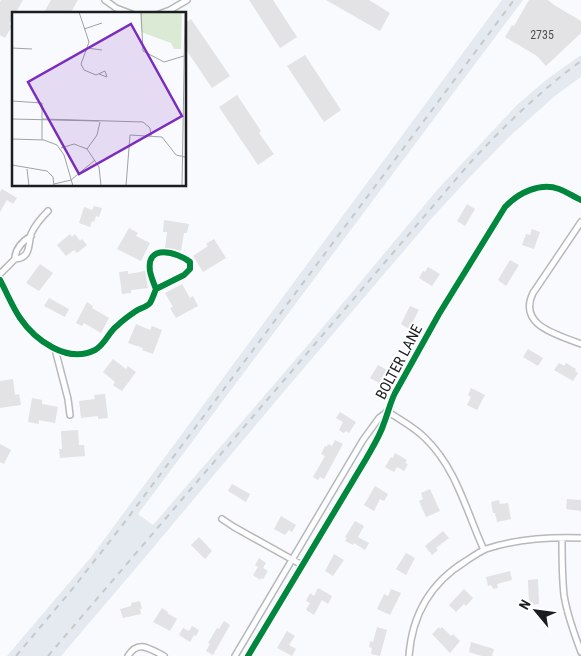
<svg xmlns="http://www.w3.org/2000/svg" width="581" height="656" font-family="'Roboto Condensed',sans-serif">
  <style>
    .built { fill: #e4eaf0 }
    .building { fill: #e3e2e4 }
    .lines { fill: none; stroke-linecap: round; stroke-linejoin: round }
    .minor-casing { stroke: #b6b8bb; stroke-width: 8 }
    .minor { stroke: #fefeff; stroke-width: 5 }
    .rail { stroke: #c7c8c8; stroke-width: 2; stroke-dasharray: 6 6; stroke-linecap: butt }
    .cycleway-casing { stroke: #fff; stroke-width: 9 }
    .cycleway { stroke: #00873e; stroke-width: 6 }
    .labels { text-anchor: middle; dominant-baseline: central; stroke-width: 4; stroke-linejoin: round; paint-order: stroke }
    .number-label { font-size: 12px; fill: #4f5154 }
    .street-label { font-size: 15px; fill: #1b1e21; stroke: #fff }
    .inset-road { fill: none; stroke: #a0a2a5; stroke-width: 1 }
    .view { fill: #7b2cbf; fill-opacity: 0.15; stroke: #7b2cbf; stroke-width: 2.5 }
    .inset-edge { fill: none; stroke: #1b1e21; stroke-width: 2.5 }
  </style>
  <rect width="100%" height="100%" fill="#f8fafd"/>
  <!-- built -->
  <path class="built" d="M502 0H523L138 514 153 525 308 345 438 189 517 105 546 80 581 55V77L556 95 509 137 467 180 431 219 286 389 147 555 61 656H7L92 556Z"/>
  <!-- building -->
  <path class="building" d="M1 0H23L15 14H14L9 24 12 26 5 38 0 35V2Z
    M51 0H78L70 14H43Z
    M249 0H273L297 37 280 48Z
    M326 0H369L390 13 380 31Z
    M529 0H548L554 5 581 21V33L546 66 537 56 505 37 512 25 514 26Z
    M191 19 230 76 212 88 185 48V23Z
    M305 55 341 110 324 122 287 66Z
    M237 95 261 131 259 133 274 154 258 165 219 107Z
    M2 189 17 198 13 204 7 200 0 212V192Z
    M467 204 475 209 465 226 457 221Z
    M94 206 102 208 99 217 96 216 94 222 92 221 90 227 79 223 84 207 92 210Z
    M164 220 189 224 187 233H184L181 251 165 248 167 232H163Z
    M129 228 138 233 136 236 150 243 141 261 117 249Z
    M532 229 540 232 534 249 522 245 526 234 530 235Z
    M70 234 72 237 75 234 80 241 82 239 87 245 77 253 74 250 66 256 57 245Z
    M214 239 226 258 203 272 193 256 208 246 206 244Z
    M510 260 519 265 506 286 498 280Z
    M40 264 53 273 39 291 26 283Z
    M428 267 440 274 432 286 419 278 423 271 425 272Z
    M128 271V274L145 271 148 288 131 290V293L122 294 119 272Z
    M182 284 190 298 193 296 198 306 176 318 170 308 173 307 165 293Z
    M49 298 69 309 65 317 44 306Z
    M87 302 93 306 92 308 109 318 101 333 84 323 82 326 76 323Z
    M410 306 419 310 409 329 401 324Z
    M136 324 150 330 152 326 162 330 153 354 142 350 143 348 128 343Z
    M528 349 543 358 538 366 523 357Z
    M113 359 126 369 128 366 136 372 122 391 113 385 115 382 103 372Z
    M559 363 564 366 566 363 576 369 575 371 578 373 573 381 554 370Z
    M378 365 387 370 379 383 370 378Z
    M13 379 15 395 19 394 21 405 0 408V381Z
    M471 388 485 395 477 410 467 405 471 397 468 395Z
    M105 394 108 418 98 419V416L81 418 79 401 95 399 94 395Z
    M32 398 42 400V404L58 407 55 423 39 420V424L28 422Z
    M340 412 356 422 349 433 346 431 344 433 339 430 343 422 336 418Z
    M78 430 79 445H84L85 456 60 458 59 449H62L61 431Z
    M335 440 343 444 324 479 320 477 318 480 313 477 325 456 321 454 325 446 327 447 328 444 332 446Z
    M0 444 11 450 4 464 0 462Z
    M395 453 407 460 405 463 408 464 404 471 397 467 394 472 385 467 391 457 393 458Z
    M232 484 250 494 246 502 228 491Z
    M375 486 388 494 384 501 380 499 374 511 364 505Z
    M430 489 440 511 426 517 419 501 423 499 421 493Z
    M567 499 581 500V511L566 509Z
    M499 500 500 504 508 503 511 519 497 522 495 513H493L491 502Z
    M281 516 296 525 292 532 289 530 285 535 274 529Z
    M355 521 364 526 358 537 369 543 365 550 354 543 353 545 345 541 347 538 345 537Z
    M443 531 449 538 436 548 438 550 432 555 425 546Z
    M199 537 212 551 205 559 191 545Z
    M406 553 415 558 406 575 396 569Z
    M334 554 344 560 333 576 325 571Z
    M259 558 266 563 263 568 268 571 263 579 261 578 260 580 253 575 258 567 255 565Z
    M510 571 512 580 497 584 498 588 493 589 491 585 488 586 486 577Z
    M538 579 539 604 529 605 528 580Z
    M318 588 332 596 328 604 322 600 314 615 306 610 310 603 306 601 310 593 314 596Z
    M391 589 401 593 390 615 377 609 384 594 388 596Z
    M464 589 473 598 466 606 464 604 456 612 449 605Z
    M140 601 142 609H140L141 614 123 618 120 609 131 606V603Z
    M162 608 168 612 167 613 177 619 170 631 153 622Z
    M224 621 230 625 213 655 206 651 210 644 208 643 217 628 219 629Z
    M192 626 199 630 196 636 194 635 190 642 179 635 183 628 189 631Z
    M377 627 387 630 380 656 371 654 372 648 369 647 370 641 373 642Z
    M439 627 440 629 442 627 451 636 453 634 460 641 450 653 432 634Z
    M287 631 295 636 289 645 296 649 292 656 277 648Z
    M471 642 494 649 492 656H482L469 652Z"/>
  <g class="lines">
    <defs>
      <path id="minor" d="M105 0 116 8 132 14
        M159 14 170 10 187 0
        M581 222 533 293C517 326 559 335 581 344
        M15 259C31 258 28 245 31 234 35 225 41 218 48 211
        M0 274 15 259C15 249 23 241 31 236
        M0 280C7 293 12 306 20 318 35 340 67 364 95 350 106 344 108 332 118 325 123 320 130 315 136 311 140 308 147 307 150 303 152 300 154 294 156 289 154 284 151 277 150 271 146 243 177 252 190 262V269L184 275 156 289
        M55 349 68 399 70 415
        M387 411C400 420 414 427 425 438 457 469 466 511 484 550
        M222 519 234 527 302 565
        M562 539C562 557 562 576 564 595 567 615 574 633 581 652
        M128 656C138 639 150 649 164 656
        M235 656 363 440 379 418 387 412
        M248 656 366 459C372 448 380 436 384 423 388 413 390 403 395 393L439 314 505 207C518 193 540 182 559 189 567 192 574 197 581 200
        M409 656C412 615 430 583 466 561 472 557 479 552 486 549 516 539 549 537 581 538"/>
    </defs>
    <!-- minor casing -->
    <use href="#minor" class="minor-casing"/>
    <!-- minor -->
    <use href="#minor" class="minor"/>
    <!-- rail -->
    <path class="rail" d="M16 656 74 587 124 523 514 0
      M48 656 469 164C503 127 540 91 581 61"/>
    <defs>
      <path id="cycleway" d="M0 280C7 293 12 306 20 318 35 340 67 364 95 350 106 344 108 332 118 325 123 320 130 315 136 311 140 308 147 307 150 303 152 300 154 294 156 289 154 284 151 277 150 271 146 243 177 252 190 262V269L184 275 156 289
        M248 656 366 459C372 448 380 436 384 423 388 413 390 403 395 393L439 314 505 207C518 193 540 182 559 189 567 192 574 197 581 200"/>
    </defs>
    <!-- cycleway casing -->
    <use href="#cycleway" class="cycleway-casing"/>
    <!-- cycleway -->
    <use href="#cycleway" class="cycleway"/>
  </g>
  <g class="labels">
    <!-- number labels -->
    <g class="number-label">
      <text x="542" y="35">2735</text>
    </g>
    <!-- street labels -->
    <g class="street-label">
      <text transform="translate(399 362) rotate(-62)">BOLTER LANE</text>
    </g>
  </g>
  <!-- overview -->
  <g transform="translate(12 12)">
    <rect width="174" height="174" fill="#f8fafd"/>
    <path d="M128 0H170L169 37H162L159 31 129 20Z" fill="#dbead4"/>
    <path class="inset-road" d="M67 0 77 30 69 52M129 0 131 39 152 50 172 44M72 17 90 11M0 36 20 37M75 36 90 38M69 52 72 58 84 63 93 59 95 65 87 62M0 89 30 91V128M0 107 87 109M30 107 131 110 138 116 139 124M0 127 32 128 45 133 52 143 61 174M49 136 62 132 75 137 87 155 89 174M75 137 85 123 88 110M0 153 35 159 41 165 42 174M15 157 17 174M42 172 59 168 83 148M114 174 118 123 150 125 164 143 173 145M170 174 173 0"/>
    <path class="view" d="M119 12 170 104 67 162 16 70Z"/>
    <rect width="174" height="174" class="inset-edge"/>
  </g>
  <!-- north arrow -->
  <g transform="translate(536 611) rotate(299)" stroke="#ffffff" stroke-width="4" paint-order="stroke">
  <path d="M0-4L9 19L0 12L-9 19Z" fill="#1b1e21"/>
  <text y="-8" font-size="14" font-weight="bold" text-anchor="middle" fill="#1b1e21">N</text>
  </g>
</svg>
